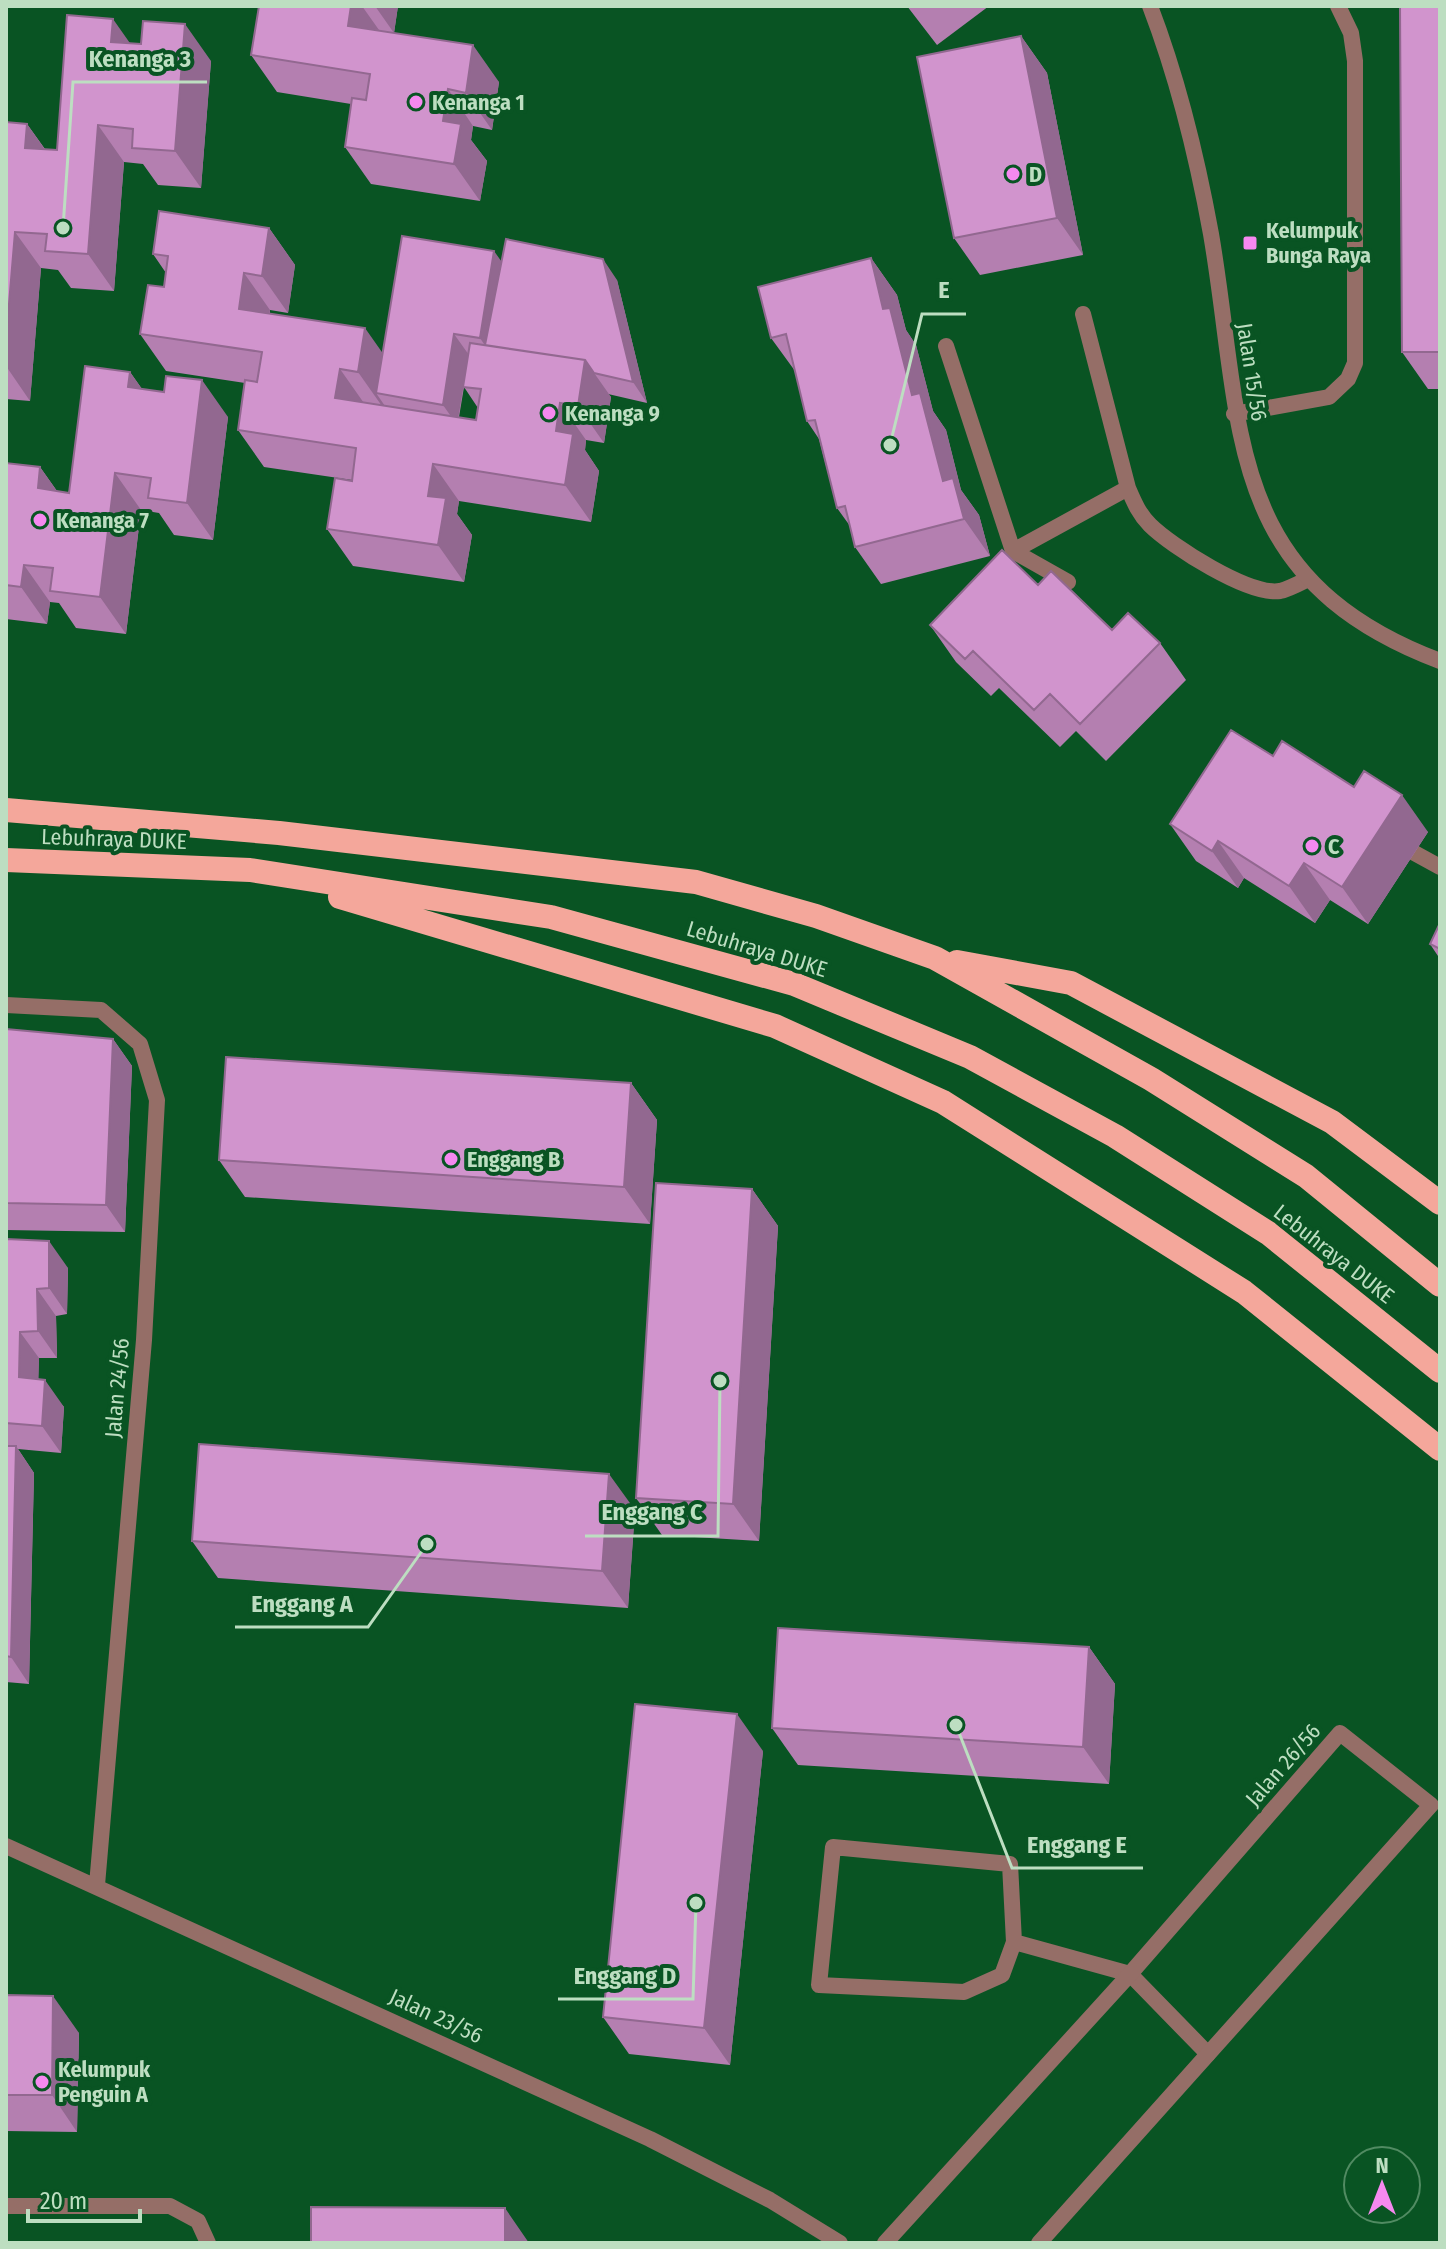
<svg xmlns="http://www.w3.org/2000/svg" width="1446" height="2249" font-family="'Fira Sans Condensed',sans-serif">
  <style>
    .lines { fill: none; stroke-linecap: round; stroke-linejoin: round }
    .service { stroke: #956e67; stroke-width: 16 }
    .minor { stroke: #956e67; stroke-width: 16 }
    .motorway { stroke: #f4a79b; stroke-width: 24 }
    .wall { fill: #b47fb0; fill-rule: evenodd }
    .shaded-wall { fill: #926890 }
    .building { fill: #d194cd; stroke: #926890; stroke-width: 2 }
    .poi-dot { fill: #f589ef; stroke: #095423; stroke-width: 3 }
    .labels { text-anchor: middle; dominant-baseline: central; stroke-width: 8; stroke-linejoin: round; paint-order: stroke }
    .poi-label { font-size: 22px; font-weight: bold; fill: #bddec1; stroke: #095423; text-anchor: start }
    .street-label { font-size: 22px; fill: #bddec1; stroke: #095423 }
    .leader { fill: none; stroke: #bddec1; stroke-width: 3 }
    .callout-dot { fill: #bddec1; stroke: #095423; stroke-width: 3 }
    .callout-label { font-size: 24px; text-anchor: middle; font-weight: bold; fill: #bddec1; stroke: #095423; stroke-width: 8; stroke-linejoin: round; paint-order: stroke }
  </style>
  <rect width="100%" height="100%" fill="#095423"/>
  <g class="lines">
    <!-- service -->
    <path class="service" d="M1083 314 1128 488C1134 502 1139 514 1150 525 1171 546 1249 596 1280 591 1289 589 1300 583 1308 579
      M946 346 1013 551
      M1068 582 1013 551 1128 488
      M1398 844 1440 867
      M833 1847 1010 1864 1014 1942 1002 1975 964 1992 819 1985Z
      M1014 1942 1130 1974 1208 2054"/>
    <!-- minor -->
    <path class="minor" d="M1150 6C1178 79 1197 157 1211 234 1244 426 1221 578 1440 661
      M1234 414 1329 397 1348 379 1355 363V61L1351 33 1338 6
      M6 1005 101 1010 140 1044 157 1100 144 1340 97 1885
      M6 1846 650 2139 770 2200 840 2243
      M6 2206H170L198 2221 208 2243
      M885 2243 1130 1974 1340 1733 1431 1805 1039 2243"/>
    <!-- motorway -->
    <path class="motorway" d="M6 810 279 833 696 882 816 916 935 958 1151 1079 1306 1176 1440 1285
      M6 860 250 870 551 917 794 984 970 1057 1115 1136 1268 1233 1440 1371
      M340 897 775 1026 943 1102 1244 1292 1440 1449
      M957 962 1071 983 1332 1122 1440 1203"/>
  </g>
  <!-- wall -->
  <path class="wall" d="M259 6H398L394 33 499 82 492 130 473 126 471 140 487 161 480 201 371 184 345 147 351 104 277 92 251 55Z
    M907 6H989L937 45Z
    M1440 6V389H1428L1402 352Z
    M1021 36 1047 73 1083 255 980 275 954 238Z
    M130 43 211 61 201 188 158 185 143 164 124 162 114 291 71 288 58 270 41 268 30 401 6 399V122L27 124 45 149 57 150Z
    M269 228 295 265 288 313 270 310V314L383 353 501 261 617 280 647 403 608 394 611 397 604 443 586 440 585 450 599 471 591 522 459 501 457 514 472 535 464 582 353 566 327 529 352 480 264 467 238 430 245 383 166 371 140 334 164 287 166 273 153 254ZM464 387 478 408 476 420 459 417Z
    M871 258 897 295 906 330 916 345 933 411 946 430 961 490 979 515 990 556 881 584 855 547 850 526 837 508 819 439 807 421 795 371 771 338Z
    M130 372 142 389 228 417 213 540 174 535 159 513 141 510 126 634 76 628 59 603 50 602 47 624 6 619V463L40 467 57 491 69 493Z
    M1038 585 1112 630 1160 643 1186 680 1106 761 1076 731 1060 747 999 688 991 696 956 662 930 625Z
    M1273 756 1354 787 1428 832 1368 924 1330 900 1315 923 1244 878 1238 888 1196 861 1170 824Z
    M1440 923V959L1430 944Z
    M6 1029 113 1039 132 1066 125 1232 6 1230Z
    M631 1083 657 1120 650 1224 245 1197 219 1160Z
    M752 1189 778 1226 759 1541 662 1535 636 1498Z
    M6 1239 68 1268 67 1314 56 1316 57 1358H39L38 1379 64 1407 61 1453 18 1449 34 1473 29 1684 6 1682Z
    M635 1510 628 1608 218 1578 192 1541Z
    M1089 1647 1115 1684 1109 1784 798 1765 772 1728Z
    M763 1751 730 2065 629 2054 603 2017Z
    M6 1995 79 2033 77 2132 6 2131Z"/>
  <!-- shaded-wall -->
  <path class="shaded-wall" d="M351 6H362L379 30 348 26Z
    M375 6H398L394 33Z
    M113 19 139 56 111 42Z
    M185 24 211 61 201 188 175 151Z
    M1021 36 1047 73 1083 255 1057 218Z
    M473 45 499 82 492 130 466 93Z
    M448 89 473 126 471 140 487 161 480 201 454 164 443 121Z
    M27 124 53 161 25 148Z
    M98 125 124 162 114 291 88 254Z
    M269 228 295 265 288 313 262 276Z
    M15 232 41 268 30 401 6 366V340Z
    M494 251 509 272 486 347 480 338Z
    M871 258 897 295 906 330 916 345 933 411 946 430 961 490 979 515 990 556 964 519 943 481 883 309Z
    M603 259 617 280 647 403 633 382Z
    M244 273 270 310 265 346 239 309Z
    M365 328 391 365 376 393 385 406 384 409 358 372Z
    M454 334 469 355 457 425 443 405Z
    M585 360 611 397 604 443 578 406Z
    M340 369 366 406 335 398Z
    M130 372 156 409 128 387Z
    M202 380 228 417 213 540 187 503Z
    M560 403 586 440 585 450 599 471 591 522 565 485 556 431Z
    M433 464 459 501 457 514 472 535 464 582 438 545 428 496Z
    M40 467 66 504 38 488Z
    M115 473 141 510 126 634 100 597Z
    M24 565 50 602 47 624 21 587Z
    M1402 795 1428 832 1368 924 1342 887Z
    M1218 841 1244 878 1238 888 1212 851Z
    M1304 863 1330 900 1315 923 1289 886Z
    M113 1039 132 1066 125 1232 106 1205Z
    M631 1083 657 1120 650 1224 624 1187Z
    M752 1189 778 1226 759 1541 733 1504Z
    M49 1241 68 1268 67 1314 49 1288Z
    M37 1289 56 1316 57 1358 38 1331Z
    M20 1332 39 1358 38 1404 19 1377Z
    M45 1380 64 1407 61 1453 42 1426Z
    M16 1446 34 1473 29 1684 11 1657Z
    M609 1474 635 1510 628 1608 602 1571Z
    M1089 1647 1115 1684 1109 1784 1083 1747Z
    M737 1714 763 1751 730 2065 704 2028Z
    M53 1996 79 2033 77 2132 52 2095Z
    M505 2208 529 2243H505Z"/>
  <!-- building -->
  <path class="building" d="M259 6H351L348 26 473 45 466 93 448 89 443 121 461 124 454 164 345 147 352 98 366 100 370 74 251 55Z
    M1400 6H1440V352H1402Z
    M67 15 113 19 111 42 141 44 143 21 185 24 175 151 132 148 133 129 98 125 88 254 45 251 47 234 15 232 6 340V122L27 124 25 148 57 150Z
    M1021 36 1057 218 954 238 917 57Z
    M159 211 269 228 262 276 244 273 239 309 365 328 358 372 340 369 335 398 476 420 481 389 463 387 470 343 585 360 578 406 560 403 556 431 573 434 565 485 433 464 428 496 446 498 438 545 327 529 335 478 352 481 356 448 238 430 245 380 257 382 262 352 140 334 148 285 164 287 168 256 153 254Z
    M402 236 494 251 480 338 454 334 443 405 376 393Z
    M506 239 603 259 633 382 594 373 585 360 485 345Z
    M871 258 883 309 890 308 912 395 920 393 943 481 953 478 964 519 855 547 845 506 837 508 815 420 807 421 786 334 771 338 758 287Z
    M85 366 130 372 128 387 164 392 166 376 202 380 187 503 148 498 151 478 115 473 100 597 50 591 53 568 24 565 21 587 6 585V463L40 467 38 488 69 493Z
    M1002 550 1038 585 1051 571 1112 630 1128 613 1160 643 1080 724 1050 694 1034 710 973 651 965 659 930 625Z
    M1231 730 1273 756 1282 741 1354 787 1364 771 1402 795 1342 887 1304 863 1289 886 1218 841 1212 851 1170 824Z
    M1440 923V949L1430 944Z
    M6 1029 113 1039 106 1205 6 1203Z
    M226 1057 631 1083 624 1187 219 1160Z
    M656 1183 752 1189 733 1504 636 1498Z
    M6 1239 49 1241V1288L37 1289 38 1331 20 1332 19 1377 45 1380 42 1426 6 1423Z
    M199 1444 609 1474 602 1571 192 1541Z
    M6 1446H16L11 1657 6 1656Z
    M778 1628 1089 1647 1083 1747 772 1728Z
    M635 1704 737 1714 704 2028 603 2017Z
    M6 1995 53 1996 52 2095H6Z
    M311 2207 505 2208V2243H311Z"/>
  <!-- markers -->
  <g class="poi-dot">
    <circle cx="416" cy="102" r="8"/>
    <circle cx="1013" cy="174" r="8"/>
    <rect x="1242" y="235" width="16" height="16" rx="4"/>
    <circle cx="549" cy="413" r="8"/>
    <circle cx="40" cy="520" r="8"/>
    <circle cx="1312" cy="846" r="8"/>
    <circle cx="451" cy="1159" r="8"/>
    <circle cx="42" cy="2082" r="8"/>
  </g>
  <g class="labels">
    <!-- poi labels -->
    <g class="poi-label">
      <text x="432" y="102">Kenanga 1</text>
      <text x="1029" y="174">D</text>
      <text x="1266" y="230">Kelumpuk<tspan x="1266" dy="25">Bunga Raya</tspan></text>
      <text x="565" y="413">Kenanga 9</text>
      <text x="56" y="520">Kenanga 7</text>
      <text x="1328" y="846">C</text>
      <text x="467" y="1159">Enggang B</text>
      <text x="58" y="2069">Kelumpuk<tspan x="58" dy="25">Penguin A</tspan></text>
    </g>
    <!-- street labels -->
    <g class="street-label">
      <text transform="translate(1252 372) rotate(81)">Jalan 15/56</text>
      <text transform="translate(114 839) rotate(2)">Lebuhraya DUKE</text>
      <text transform="translate(757 949) rotate(17)">Lebuhraya DUKE</text>
      <text transform="translate(1334 1254) rotate(38)">Lebuhraya DUKE</text>
      <text transform="translate(117 1388) rotate(-85)">Jalan 24/56</text>
      <text transform="translate(1283 1765) rotate(-49)">Jalan 26/56</text>
      <text transform="translate(436 2016) rotate(25)">Jalan 23/56</text>
    </g>
  </g>
  <!-- callouts -->
  <path class="leader" d="M63 228L73 82H207M890 445L922 314H966M720 1381L718 1536H585M427 1544L368 1627H235M956 1725L1012 1868H1143M696 1903L693 1999H558"/>
  <g class="callout-dot">
    <circle cx="63" cy="228" r="8"/>
    <circle cx="890" cy="445" r="8"/>
    <circle cx="720" cy="1381" r="8"/>
    <circle cx="427" cy="1544" r="8"/>
    <circle cx="956" cy="1725" r="8"/>
    <circle cx="696" cy="1903" r="8"/>
  </g>
  <g class="callout-label">
    <text x="140" y="67">Kenanga 3</text>
    <text x="944" y="298">E</text>
    <text x="652" y="1520">Enggang C</text>
    <text x="302" y="1612">Enggang A</text>
    <text x="1077" y="1853">Enggang E</text>
    <text x="625" y="1984">Enggang D</text>
  </g>
  <!-- border -->
  <rect width="1446" height="2249" fill="none" stroke="#bddec1" stroke-width="16"/>
  <!-- north arrow -->
  <g transform="translate(1382 2185)"><circle r="38" fill="#095423" stroke="#518b62" stroke-width="2"/>
  <path d="M0-6L14 30L0 20L-14 30Z" fill="#f589ef"/>
  <text y="-12" font-size="22" font-weight="bold" text-anchor="middle" fill="#bddec1">N</text>
  </g>
  <!-- scale -->
  <path d="M28 2209v12h112v-12" fill="none" stroke="#bddec1" stroke-width="4"/>
  <text x="40" y="2209" font-size="24" fill="#bddec1" stroke="#095423" stroke-width="6" paint-order="stroke">20 m</text>
</svg>
